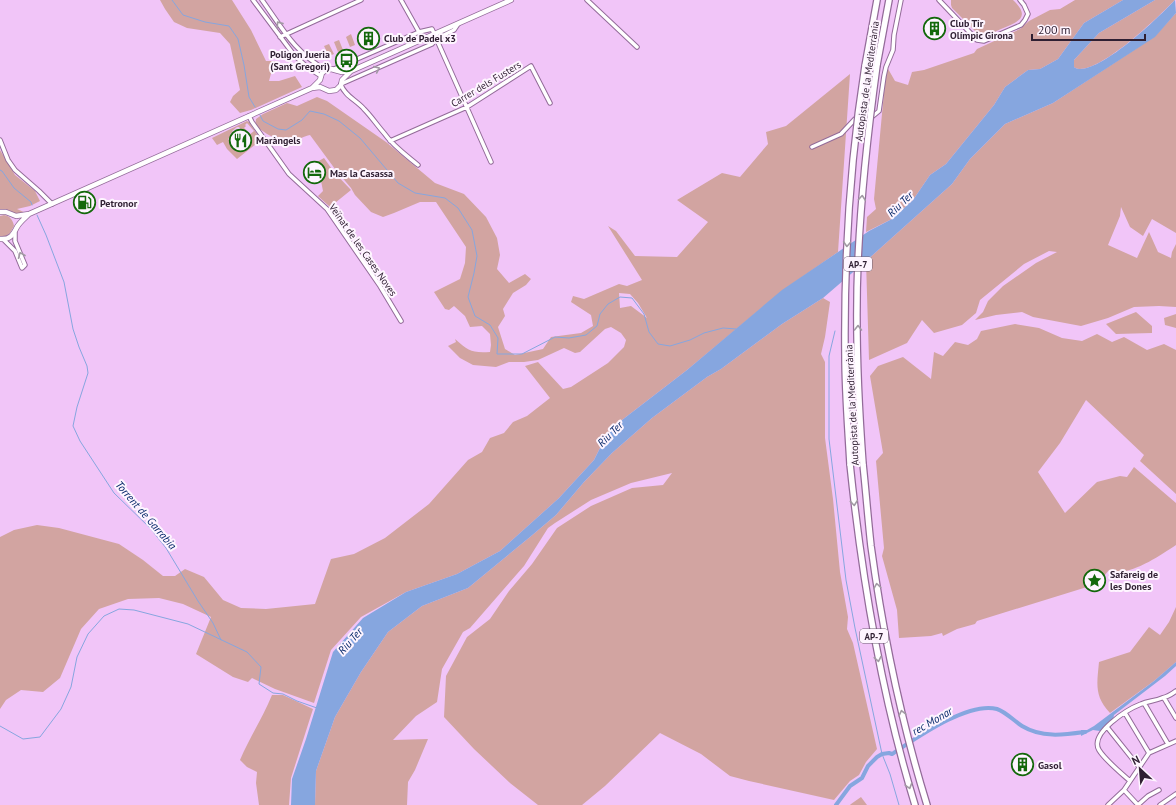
<svg xmlns="http://www.w3.org/2000/svg" width="1176" height="805" font-family="'PT Sans',sans-serif">
  <style>
    .green { fill: #d2a4a1; fill-rule: evenodd }
    .water { fill: #86a6df }
    .lines { fill: none; stroke-linecap: round; stroke-linejoin: round }
    .stream { stroke: #86a6df; stroke-width: 1 }
    .canal { stroke: #86a6df; stroke-width: 4 }
    .minor-casing { stroke: #936b99; stroke-width: 5.5 }
    .major-casing { stroke: #936b99; stroke-width: 6 }
    .highway-casing { stroke: #936b99; stroke-width: 8 }
    .minor { stroke: #fff; stroke-width: 3.5 }
    .major { stroke: #fff; stroke-width: 4.5 }
    .highway { stroke: #fff; stroke-width: 5.5 }
    .highway-bridge-casing { stroke: #936b99; stroke-width: 8; stroke-linecap: butt }
    .highway-bridge { stroke: #fff; stroke-width: 5.5 }
    .oneway { stroke: #a19aa3 }
    .labels { text-anchor: middle; dominant-baseline: central; stroke-width: 4; stroke-linejoin: round; paint-order: stroke }
    .shield { fill: #fef5ff; stroke: #6d5f70; stroke-width: 1 }
    .shield-label { font-size: 9px; font-weight: bold; fill: #2f1f32 }
    .poi-label { font-size: 10px; font-weight: bold; fill: #2f1f32; stroke: #fef5ff; text-anchor: start }
    .street-label { font-size: 10px; fill: #2f1f32; stroke: #fef5ff }
    .water-label { font-size: 11px; font-style: italic; fill: #07296a; stroke: #fef5ff }
  </style>
  <rect width="100%" height="100%" fill="#f1c5f8"/>
  <!-- green -->
  <path class="green" d="M160 0H232L251 30 266 61H275L278 66 272 70 269 81H279L295 76 302 87 251 110 240 113 230 102 233 96 240 90 230 44 220 33 187 28 174 22 165 9Z
    M951 0H1013C1032 18 1017 22 1001 29 994 32 987 37 979 35L952 8 951 5Z
    M1075 0H1123L1084 23 1058 59 1040 69 1028 70 1005 87 994 105 946 164 930 175 913 200 892 219 866 232 867 217 876 209 874 199 885 82 887 67 895 81 908 85 912 72 924 70 974 53 977 49 1020 29 1029 21 1050 10 1060 9Z
    M1155 0H1175C1158 17 1104 70 1079 69 1078 69 1075 68 1074 67V60L1099 33Z
    M1176 13V233L1152 219 1143 236 1130 227 1121 207 1120 216 1108 245 1137 258 1149 232 1158 252 1171 258 1172 252 1176 244V307L1159 306 1134 307 1108 318 1081 326 1033 317 1022 312 996 315 975 320 983 312 988 301 1003 286 1036 263 1057 252 1049 251 1024 264 980 300 976 313 962 325 934 333 922 320 907 343 869 360 866 261 952 184 970 159 1005 124 1053 103 1154 37Z
    M351 34 355 45 350 47 346 37Z
    M339 40 343 50 338 52 334 42Z
    M329 44 334 54 329 56 324 46Z
    M850 74 838 252 782 291 687 370 622 420 607 434 594 460 559 498 500 551 457 574 406 592 361 617 331 650 314 703 275 689 252 678 248 682 233 677 196 654 211 617 183 604 159 598 128 599 99 609 81 629 60 678 43 692 21 690 6 700 0 709V537L14 530 37 525 59 528 119 544 143 560 163 576H175L185 569 204 577 223 600 241 608 266 609 315 604 331 559 354 554 385 538 429 504 468 460 482 452 490 438 504 433 513 422 527 416 550 398 525 366 538 362 563 389 571 387 608 363 624 347 626 340 621 333 611 327 605 329 580 352 575 353 564 348 538 360 524 362H509L496 367 473 365 460 358 448 346 456 342 455 339C469 351 471 353 490 352L491 345 490 334 482 326 470 327 465 316 454 306 449 310 445 309 434 292 460 279 465 263 466 247 436 202H420L394 213 383 217 371 212 355 195 351 188 335 169 310 135C304 136 299 140 292 141 278 143 266 133 255 126L256 119 263 114 287 103 297 106 317 97 327 101 386 142 435 183 464 194 486 217 497 238 500 255 497 269 509 283 525 274 531 279 526 285 513 293 503 309 505 316 498 327 505 349 515 355 543 349 551 337 581 333 593 326 591 315 571 302 573 296 584 299 619 284 627 286 642 280 608 226 616 231 635 256 677 257 708 222 677 200 722 173 740 177 768 144 766 132 786 126ZM619 293 630 294 638 303 647 318 631 306 620 308Z
    M247 121 249 122 261 140 237 159 227 149 223 142 217 145 212 138ZM247 123 254 131 249 135 250 137 247 139 242 134 232 143 228 139 232 136 230 134 233 132 232 131 237 127H239L243 132 246 130 244 128 246 126 245 125Z
    M0 150 15 175 35 191 40 201 30 206 17 209 26 213 15 214 9 210 0 209Z
    M324 158 334 172 351 190 330 207 318 196 323 191 321 181 325 177 317 162Z
    M4 215C10 216 13 220 14 226L10 233 6 236H0V216Z
    M823 298 830 302 825 337 821 354 825 362V438L833 499 840 572 848 617 847 629 853 643 877 749 866 762 859 775 850 781 834 800 749 781 730 776 701 754 660 733 605 786 582 805H538L510 783 474 749 444 717 446 676 467 637 490 619 509 591 532 564 557 528 591 506 632 488 663 485 672 473 631 483 591 500 555 523 548 528 524 566 470 628 463 632 442 669 437 702 416 716 393 740 428 739 415 770 408 782 407 805H315L316 771 335 717 361 672 388 632 422 606 468 588 530 537 556 515 584 482 612 453 652 418 707 377 721 369 782 324Z
    M1136 312 1152 326V333L1116 334 1106 324Z
    M1176 314V328L1165 325 1164 318Z
    M1015 324 1039 328 1062 338 1082 341 1097 334 1112 342 1124 337 1147 350 1164 344 1176 350V494L1140 461 1144 455 1086 400 1060 443 1038 472 1065 513 1097 482 1120 476 1127 477 1134 467 1176 503V545C1161 555 1137 571 1119 572 1116 572 1112 571 1109 570L1104 576 1098 572 1089 576 1087 587 977 621 975 624 957 629 943 636 942 633 931 636 899 638 897 610 882 556 884 548 876 461 883 453 870 376 878 366 903 357 931 379 934 352 943 356 955 342 968 345 977 339 981 331Z
    M1176 607V662L1154 681 1110 713C1094 696 1097 684 1099 662L1130 652 1149 627 1160 635 1169 622Z
    M272 695H283L313 709 291 778 289 805H259L256 783 257 772 247 767 240 760C250 737 263 717 272 695Z
    M861 797 867 805H850L851 804Z"/>
  <!-- water -->
  <path class="water" d="M1123 0H1155L1099 33 1074 60V67C1075 68 1078 69 1079 69 1104 70 1158 18 1175 0L1176 13 1155 37 1053 103 1005 124 970 159 952 184 866 261 823 298 782 324 721 369 707 377 652 418 612 453 584 482 556 515 530 537 468 588 422 606 388 632 361 672 335 717 316 771 315 805H291L292 779 306 739 333 652 363 618 406 592 457 574 500 551 559 498 594 460 607 434 622 420 687 370 782 290 869 231 892 219 913 200 930 175 946 164 994 105 1005 87 1028 70 1040 69 1058 59 1084 23Z
    M1176 662V666L1165 676 1114 715 1113 720 1100 731 1093 730 1081 736V730H1087L1094 726 1154 681Z"/>
  <g class="lines">
    <!-- stream -->
    <path class="stream" d="M172 0 183 15 205 22 229 26 238 39 244 65 249 97 255 107
      M260 115 263 121 278 129 286 130 302 120 310 111 324 114 339 121 360 138 398 183 415 193 445 198 458 208 472 230 477 256 474 273 468 297 475 316 490 325 498 338 497 354H522L555 337 569 338 586 335 597 326 600 314 608 304 620 297 632 298 644 314 649 332 658 344 670 346 690 340 704 333 723 328 736 329
      M0 170 2 171 14 188 31 202 32 205
      M37 215 46 235 64 282 73 329 79 347 87 366 88 373 77 407 73 426 80 441 114 493 150 528 166 548 198 601 213 623 221 640
      M835 331 829 356V439L846 580 855 628 882 754 890 774 899 805
      M0 726 23 739 40 737 61 709 71 687 77 657 88 634 104 616 119 609 134 610 188 624 247 652 261 667 259 684 273 693 283 694 297 701 317 708"/>
    <!-- canal -->
    <path class="canal" d="M836 805 850 786 862 778 868 766 877 757 882 754 889 753 892 754C915 739 968 701 997 709 1006 712 1014 721 1022 726 1042 738 1063 735 1085 732"/>
    <defs>
      <path id="minor" d="M253 0 294 55 307 67 321 76
        M262 0C282 28 295 53 326 70
        M401 0 419 32
        M587 0 637 47
        M939 0 977 40 984 41 1021 25 1025 20 1028 14 1024 5 1020 0
        M280 37 361 0
        M334 69 419 32 432 29 491 162
        M341 84 432 44 436 39 454 30 458 24
        M341 85C345 96 356 100 364 109 371 116 377 125 384 133 393 146 406 155 418 165
        M249 116 252 122 289 174 327 209 380 286 401 321
        M0 140 8 160 15 170 39 191 52 204
        M390 141 467 107 531 66 550 103
        M812 147 841 134 855 119 859 117 873 116 879 111 884 76 886 67 893 50 894 35 901 0
        M3 239 15 251 22 268 25 265 15 241V233
        M1164 698 1176 718
        M1144 703 1168 744
        M1125 713 1149 753
        M1107 727 1139 767
        M1130 781C1121 773 1105 760 1099 750 1089 733 1128 709 1141 704 1148 701 1155 701 1162 698 1167 697 1172 694 1176 691
        M1124 790 1137 804
        M1139 804 1148 796 1159 790
        M1108 805 1124 790 1149 753 1176 741
        M1160 805 1176 794"/>
      <path id="major" d="M312 88 320 87 329 91 336 90 341 85 342 80 351 71
        M0 212H6L16 216 29 214 312 88 320 80 322 73 326 70 331 69 342 72 351 71 511 0
        M0 239C10 240 13 235 17 227 20 222 24 219 28 215"/>
      <path id="highway" d="M877 65 889 0
        M865 66 877 0
        M850 464C862 580 881 694 915 805
        M863 464C866 492 868 519 871 546 883 634 901 721 927 805"/>
    </defs>
    <!-- minor casing -->
    <use href="#minor" class="minor-casing"/>
    <!-- major casing -->
    <use href="#major" class="major-casing"/>
    <!-- highway casing -->
    <use href="#highway" class="highway-casing"/>
    <!-- minor -->
    <use href="#minor" class="minor"/>
    <!-- major -->
    <use href="#major" class="major"/>
    <!-- highway -->
    <use href="#highway" class="highway"/>
    <defs>
      <path id="highway-bridge" d="M850 464C848 428 845 392 845 355 844 259 850 161 865 66
        M863 464C858 397 855 329 858 261 861 195 868 130 877 65"/>
    </defs>
    <!-- highway-bridge casing -->
    <use href="#highway-bridge" class="highway-bridge-casing"/>
    <!-- highway-bridge -->
    <use href="#highway-bridge" class="highway-bridge"/>
  </g>
  <!-- one-way arrows -->
  <defs><path id="oneway-chevron" d="M-2-3.5L2.5 0L-2 3.5" fill="none" stroke-width="1.6" stroke-linecap="round" stroke-linejoin="round"/></defs>
  <g class="oneway">
    <use href="#oneway-chevron" transform="translate(279 24) rotate(-125)"/>
    <use href="#oneway-chevron" transform="translate(377 69) rotate(-24)"/>
    <use href="#oneway-chevron" transform="translate(862 198) rotate(-85)"/>
    <use href="#oneway-chevron" transform="translate(847 244) rotate(93)"/>
    <use href="#oneway-chevron" transform="translate(21 255) rotate(-112)"/>
    <use href="#oneway-chevron" transform="translate(858 328) rotate(-90)"/>
    <use href="#oneway-chevron" transform="translate(854 503) rotate(84)"/>
    <use href="#oneway-chevron" transform="translate(877 586) rotate(-99)"/>
    <use href="#oneway-chevron" transform="translate(878 659) rotate(79)"/>
    <use href="#oneway-chevron" transform="translate(902 713) rotate(-103)"/>
    <use href="#oneway-chevron" transform="translate(909 786) rotate(74)"/>
  </g>
  <!-- icons -->
  <defs>
    <symbol id="building-ring" viewBox="-11 -11 22 22"><circle r="9.5" fill="#fef5ff" stroke="#13680b" stroke-width="1.5"/><path d="M-4-6H4V6H1V3H-1V6H-4ZM-2.5-4.3h1.7v1.8h-1.7ZM.8-4.3h1.7v1.8H.8ZM-2.5-1h1.7V.8h-1.7ZM.8-1h1.7V.8H.8Z" fill="#13680b"/></symbol>
    <symbol id="bus-ring" viewBox="-11 -11 22 22"><circle r="9.5" fill="#fef5ff" stroke="#13680b" stroke-width="1.5"/><path d="M-5-6H5V4H4V6H2V4H-2V6H-4V4H-5ZM-3.5-4V0h7V-4ZM-3.5 1.2v1.5H-2V1.2ZM2 1.2v1.5H3.5V1.2Z" fill="#13680b"/></symbol>
    <symbol id="restaurant-ring" viewBox="-11 -11 22 22"><circle r="9.5" fill="#fef5ff" stroke="#13680b" stroke-width="1.5"/><path d="M-5-6h1v4h1v-4h1v4h1v-4h1v5L-1.5 .5V6h-2V.5L-5-1ZM5-6V6H3V1.5H1.5Q1.5-4 5-6Z" fill="#13680b"/></symbol>
    <symbol id="hotel-ring" viewBox="-11 -11 22 22"><circle r="9.5" fill="#fef5ff" stroke="#13680b" stroke-width="1.5"/><path d="M-6-4.5h1.5V1H6V5H4.5V3h-9V5H-6ZM-4 0a1.8 1.8 0 1 1 3.6 0ZM.5 0V-2.5h3Q6-2.5 6 0Z" fill="#13680b"/></symbol>
    <symbol id="fuel-ring" viewBox="-11 -11 22 22"><circle r="9.5" fill="#fef5ff" stroke="#13680b" stroke-width="1.5"/><path d="M-5.5-6h7V0h2V4h1.3V-2.5L3-4.5l.8-.8L6-3V5H2.5V1h-1V6h-7ZM-4.2-4.7v3.2H.2V-4.7Z" fill="#13680b"/></symbol>
    <symbol id="sight-ring" viewBox="-11 -11 22 22"><circle r="9.5" fill="#fef5ff" stroke="#13680b" stroke-width="1.5"/><path d="M0-6L1.8-2.2L6-1.7L2.9 1.2L3.7 5.4L0 3.3L-3.7 5.4L-2.9 1.2L-6-1.7L-1.8-2.2Z" fill="#13680b"/></symbol>
  </defs>
  <g fill-rule="evenodd">
    <use href="#building-ring" x="922" y="16" width="25" height="25"/>
    <use href="#building-ring" x="356" y="26" width="25" height="25"/>
    <use href="#bus-ring" x="334" y="48" width="25" height="25"/>
    <use href="#restaurant-ring" x="228" y="128" width="25" height="25"/>
    <use href="#hotel-ring" x="302" y="160" width="25" height="25"/>
    <use href="#fuel-ring" x="72" y="190" width="25" height="25"/>
    <use href="#sight-ring" x="1082" y="568" width="25" height="25"/>
    <use href="#building-ring" x="1010" y="752" width="25" height="25"/>
  </g>
  <g class="labels">
    <!-- shield labels -->
    <g class="shield">
      <rect x="844" y="257" width="28" height="14" rx="3"/>
      <rect x="860" y="629" width="28" height="14" rx="3"/>
    </g>
    <g class="shield-label">
      <text x="858" y="264">AP-7</text>
      <text x="874" y="636">AP-7</text>
    </g>
    <!-- poi labels -->
    <g class="poi-label">
      <text x="950" y="23">Club Tir<tspan x="950" dy="12">Olímpic Girona</tspan></text>
      <text x="384" y="38">Club de Padel x3</text>
      <text x="330" y="54" text-anchor="end">Poligon Jueria<tspan x="330" dy="12">(Sant Gregori)</tspan></text>
      <text x="256" y="140">Maràngels</text>
      <text x="330" y="173">Mas la Casassa</text>
      <text x="100" y="203">Petronor</text>
      <text x="1110" y="574">Safareig de<tspan x="1110" dy="12">les Dones</tspan></text>
      <text x="1038" y="765">Gasol</text>
    </g>
    <!-- street labels -->
    <g class="street-label">
      <text transform="translate(867 81) rotate(-82)">Autopista de la Mediterrània</text>
      <text transform="translate(486 84) rotate(-31)">Carrer dels Fusters</text>
      <text transform="translate(363 250) rotate(55)">Veïnat de les Cases Noves</text>
      <text transform="translate(852 405) rotate(-93)">Autopista de la Mediterrània</text>
    </g>
    <!-- water labels -->
    <g class="water-label">
      <text transform="translate(900 204) rotate(-44)">Riu Ter</text>
      <text transform="translate(610 434) rotate(-45)">Riu Ter</text>
      <text transform="translate(146 515) rotate(49)">Torrent de Garrabia</text>
      <text transform="translate(350 641) rotate(-49)">Riu Ter</text>
      <text transform="translate(932 721) rotate(-30)">rec Monar</text>
    </g>
  </g>
  <!-- north arrow -->
  <g transform="translate(1140 769) rotate(334)" stroke="#fef5ff" stroke-width="3" paint-order="stroke">
  <path d="M0-3L7 15L0 10L-7 15Z" fill="#2f1f32"/>
  <text y="-6" font-size="11" font-weight="bold" text-anchor="middle" fill="#2f1f32">N</text>
  </g>
  <!-- scale -->
  <path d="M1032 34v6h113v-6" fill="none" stroke="#2f1f32" stroke-width="2"/>
  <text x="1038" y="34" font-size="12" fill="#2f1f32" stroke="#fef5ff" stroke-width="3" paint-order="stroke">200 m</text>
</svg>
